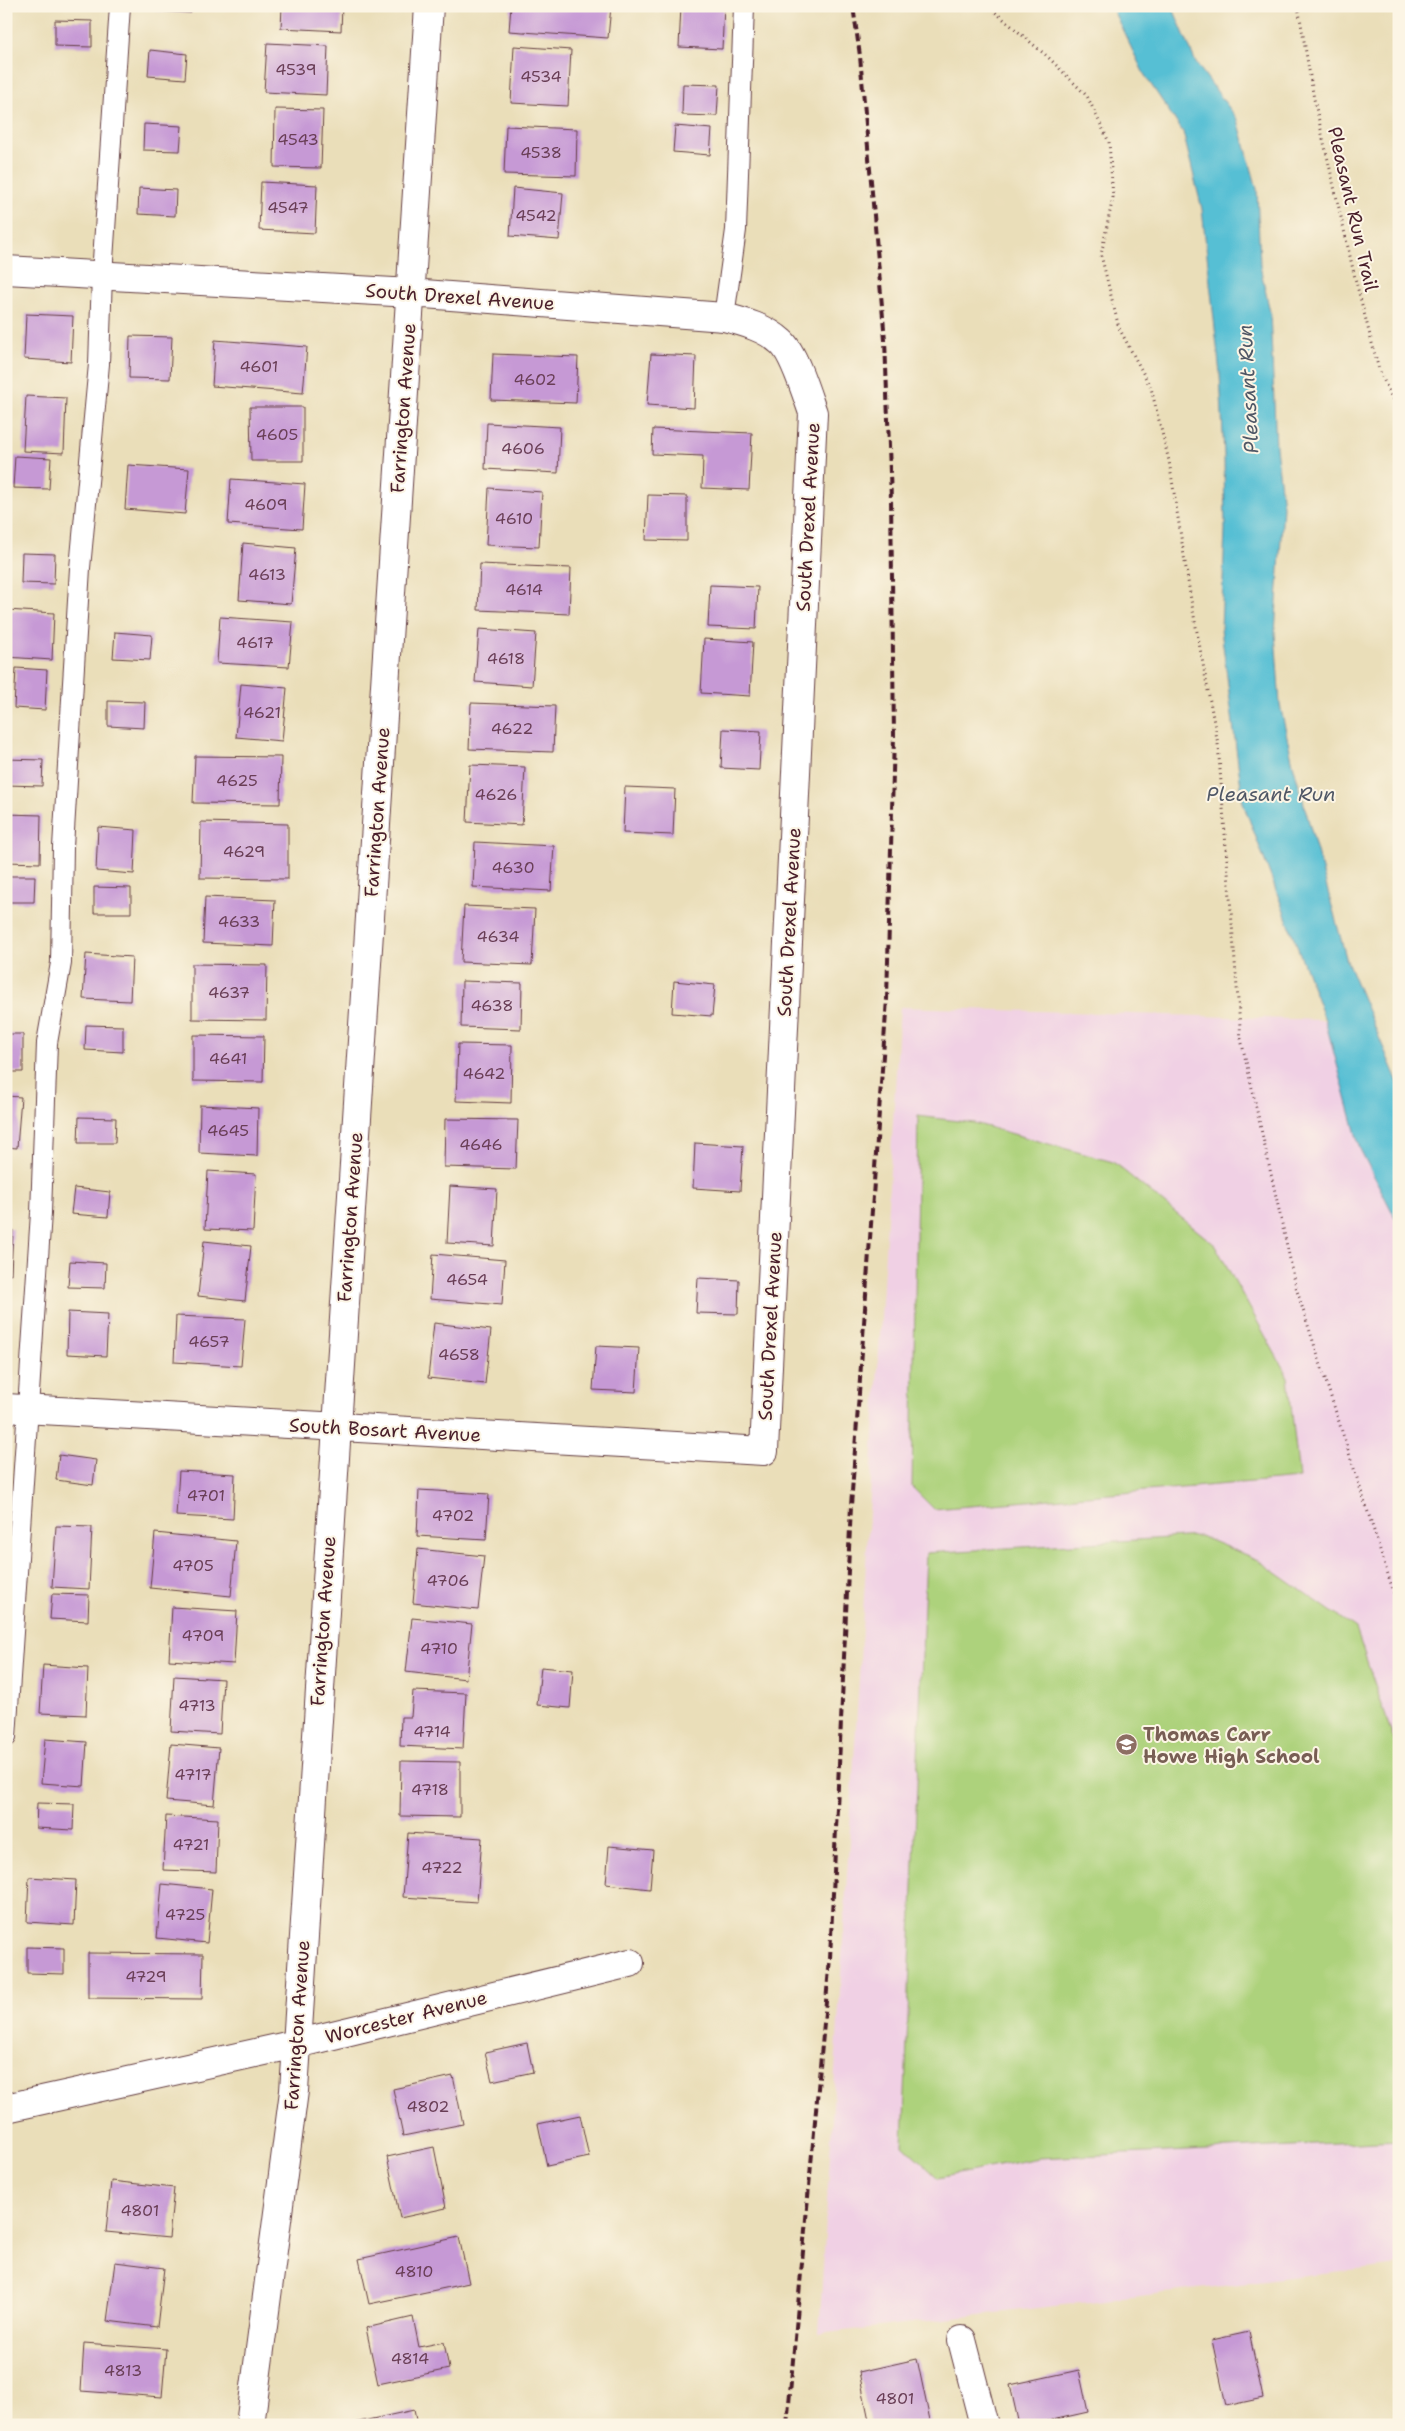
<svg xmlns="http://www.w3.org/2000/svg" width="1405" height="2431" font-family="'Shantell Sans',sans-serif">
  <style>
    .built { fill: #f0d0e4 }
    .green { fill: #add27c; stroke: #7c7854 }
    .water { fill: #57bfd4; stroke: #506f80 }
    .building { fill: #c699d5 }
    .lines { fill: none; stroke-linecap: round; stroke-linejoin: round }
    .lane-casing { stroke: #623c40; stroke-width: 22 }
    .street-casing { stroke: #623c40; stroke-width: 30 }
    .path { stroke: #623c40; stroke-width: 3; stroke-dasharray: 1 4; stroke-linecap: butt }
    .lane { stroke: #fff; stroke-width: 20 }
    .street { stroke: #fff; stroke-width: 28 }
    .rail { stroke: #4a1f2b; stroke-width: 4; stroke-dasharray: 8 4; stroke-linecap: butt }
    .labels { text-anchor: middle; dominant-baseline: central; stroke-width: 4; stroke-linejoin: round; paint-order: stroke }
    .number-label { font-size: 16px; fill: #693e56 }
    .street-label { font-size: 19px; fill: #4a1f2b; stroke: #fcf5e5 }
    .education-label { font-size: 19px; font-weight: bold; fill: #785e54; stroke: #fcf5e5; text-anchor: start }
    .water-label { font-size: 20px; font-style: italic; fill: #4f5766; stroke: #fcf5e5 }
  </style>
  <rect width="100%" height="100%" fill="#fcf5e5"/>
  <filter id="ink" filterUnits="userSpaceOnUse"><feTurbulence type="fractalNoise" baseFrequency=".02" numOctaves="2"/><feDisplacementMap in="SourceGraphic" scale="10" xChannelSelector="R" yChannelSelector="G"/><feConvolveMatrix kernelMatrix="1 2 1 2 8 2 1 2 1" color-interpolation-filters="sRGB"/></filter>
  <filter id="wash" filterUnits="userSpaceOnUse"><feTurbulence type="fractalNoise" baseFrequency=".0096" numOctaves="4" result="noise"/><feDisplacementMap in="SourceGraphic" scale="20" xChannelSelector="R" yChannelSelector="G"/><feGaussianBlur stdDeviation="1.12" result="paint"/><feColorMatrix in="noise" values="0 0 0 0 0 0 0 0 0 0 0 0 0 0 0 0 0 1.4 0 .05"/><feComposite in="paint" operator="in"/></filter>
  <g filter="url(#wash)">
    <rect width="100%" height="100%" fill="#eadeb9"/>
    <!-- built -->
    <path class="built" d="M900 1007 1325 1020 1360 1149 1399 1225V2265L819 2334Z"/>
    <!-- green -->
    <path class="green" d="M918 1116 974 1123 1113 1162 1215 1245 1288 1377 1299 1478 934 1509 912 1487Z
      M1200 1536 1258 1560 1356 1629 1399 1755V2141L1038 2158 938 2178 903 2145 926 1553Z"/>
    <!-- water -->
    <path class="water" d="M1111 6H1172L1196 63 1238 120 1257 189 1260 266 1270 312 1276 447 1283 506 1275 633 1280 705 1293 764 1347 961 1399 1085V1225L1360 1149 1325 1020 1243 803 1221 629 1225 530 1224 455 1220 374 1202 209 1183 132 1144 74Z"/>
    <g id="blocks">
      <!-- building -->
      <path class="building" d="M154 6H192L191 13 154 11Z
        M282 6H342L341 31 281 28Z
        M511 6H611L608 38 509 31Z
        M681 6H724L722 49 679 47Z
        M55 20 92 21V47L55 46Z
        M267 43 328 46 326 95 264 92Z
        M514 46 571 50 568 106 511 103Z
        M150 50 187 54 185 79 148 76Z
        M683 84 719 85 717 116 682 115Z
        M275 109 323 110 321 168 274 167Z
        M144 124 182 126 180 151 143 150Z
        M506 126 577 129 576 176 504 174Z
        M675 126 712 129 710 155 673 152Z
        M261 182 317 185 315 233 259 230Z
        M139 188 176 190 175 216 138 214Z
        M513 188 563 193 559 240 510 236Z
        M26 314 73 316 71 362 24 359Z
        M130 336 172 337 170 379 129 378Z
        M215 340 307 347 303 393 212 386Z
        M493 354 578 357 576 403 491 400Z
        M651 354 696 356 694 408 647 405Z
        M26 396 66 398 64 453 23 451Z
        M250 407H303V461H251Z
        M487 423 560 427 558 473 485 469Z
        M653 429 752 433 749 490 702 488 703 456 652 454Z
        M15 456 51 458 49 489 13 488Z
        M128 465 189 469 185 514 125 509Z
        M231 479 305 484 302 529 228 524Z
        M489 488 542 492 539 547 486 545Z
        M648 495 687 496V541L646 540Z
        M243 543 296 548 291 604 239 600Z
        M22 553 55 554 54 584 21 583Z
        M480 564 571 568 569 614 478 610Z
        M710 585 758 587 756 629 708 627Z
        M7 610 54 613 52 660 6 657Z
        M220 617 293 622 289 667 217 663Z
        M479 629 536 633 532 686 475 682Z
        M115 632 152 635 150 660 113 658Z
        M704 639 753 642 750 696 701 693Z
        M16 668 47 670 45 710 14 708Z
        M241 684 287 688 282 741 236 737Z
        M108 701 145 702 144 728 108 726Z
        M471 703 555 706 553 752 469 749Z
        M723 729 761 731 759 770 721 768Z
        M195 756 281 757 280 804 193 803Z
        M6 759 43 760 42 786 6 785Z
        M470 765 525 767 522 825 467 822Z
        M625 787 675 789 673 835 623 833Z
        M6 814 41 815 40 863 6 862Z
        M201 822 288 824V879L200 878Z
        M98 827 136 830 134 874 96 871Z
        M475 842 554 846 551 891 473 887Z
        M6 876H35L34 902H6Z
        M94 887 131 888V913H94Z
        M205 897 275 900 273 946 203 943Z
        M464 906 535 909 532 965 461 962Z
        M86 954 132 957 130 1001 83 999Z
        M192 964 267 965 266 1020 192 1019Z
        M462 981 522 983 521 1029 461 1027Z
        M674 981 715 985 712 1016 672 1013Z
        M86 1025 123 1026V1052L85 1050Z
        M6 1034H23V1072H6Z
        M193 1035 264 1036 263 1082 193 1081Z
        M458 1044 512 1045 511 1103 456 1101Z
        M6 1096 21 1097 17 1148 6 1147Z
        M200 1105 258 1108 257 1156 199 1153Z
        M79 1117 116 1118 115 1143H78Z
        M445 1119 518 1120 516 1169 444 1167Z
        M695 1143 743 1146 740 1191 693 1188Z
        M208 1171 256 1174 253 1231 205 1229Z
        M450 1186 497 1189 494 1246 447 1243Z
        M74 1188 110 1192 108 1217 71 1214Z
        M6 1228 13 1229 11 1274 6 1273Z
        M204 1241 251 1246 245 1301 198 1296Z
        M433 1254 505 1260 502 1305 430 1299Z
        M70 1261 106 1263 105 1288 68 1287Z
        M698 1278 739 1280 738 1314 696 1313Z
        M6 1293H9L8 1322H6Z
        M68 1312 108 1314 106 1356 67 1354Z
        M176 1316 245 1319 241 1366 174 1362Z
        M434 1323 491 1330 485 1384 428 1378Z
        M596 1346 639 1348 636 1392 593 1390Z
        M59 1455 96 1460 93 1485 56 1480Z
        M179 1471 235 1474 233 1519 176 1516Z
        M419 1490 489 1494 486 1540 417 1536Z
        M56 1526 92 1527 89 1589 52 1587Z
        M155 1533 236 1541 231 1596 150 1588Z
        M418 1549 484 1556 478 1610 413 1603Z
        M52 1594 89 1595 88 1621 50 1619Z
        M172 1607 237 1611 234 1664 169 1660Z
        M412 1618 472 1624 466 1679 406 1672Z
        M43 1665 88 1668 86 1715 40 1713Z
        M541 1667 573 1670 570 1708 537 1705Z
        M174 1676 223 1679 220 1734 171 1731Z
        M413 1691 466 1693 463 1749 400 1746 401 1717H411Z
        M45 1739 87 1742 84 1786 41 1783Z
        M171 1744 219 1748 214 1805 166 1801Z
        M401 1761 460 1762V1817L400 1816Z
        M37 1803 74 1804 73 1830 36 1828Z
        M166 1816 218 1819 216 1872 163 1870Z
        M408 1833 482 1838 477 1902 403 1897Z
        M609 1846 653 1850 650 1889 606 1884Z
        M29 1877 76 1880 74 1925 27 1922Z
        M162 1884 212 1889 207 1943 157 1938Z
        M27 1947 64 1948V1974L27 1973Z
        M88 1953 203 1954 202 1999 88 1998Z
        M527 2043 533 2072 492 2081 485 2052Z
        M453 2076 463 2124 403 2136 393 2089Z
        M580 2115 589 2157 547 2166 538 2124Z
        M434 2147 446 2208 400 2218 387 2157Z
        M111 2181 174 2188 169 2238 106 2232Z
        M459 2237 469 2283 369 2304 359 2259Z
        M115 2262 164 2268 157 2327 107 2321Z
        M413 2317 419 2347 444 2342 449 2369 378 2384 366 2328Z
        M1249 2332 1263 2398 1226 2406 1212 2340Z
        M84 2343 166 2349 162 2397 81 2391Z
        M917 2359 931 2425H870L859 2372Z
        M1079 2370 1088 2412 1030 2425H1019L1010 2385Z
        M414 2410 417 2425H349V2424Z"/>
    </g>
  </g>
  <g filter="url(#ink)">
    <use href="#blocks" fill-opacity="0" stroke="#623c40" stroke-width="1"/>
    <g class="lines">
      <defs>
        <path id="lane" d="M724 317 736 230 744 6
          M6 1737 41 1213 47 1043 61 963 63 847 80 568 99 364 102 275 120 6"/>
        <path id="street" d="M6 270 411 293 724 317C744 322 766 328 781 342 794 353 807 396 813 413L764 1451 6 1408
          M6 2108 296 2044 630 1963
          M962 2340 984 2425
          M250 2425 294 2091 429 6"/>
      </defs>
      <!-- lane casing -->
      <use href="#lane" class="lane-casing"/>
      <!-- street casing -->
      <use href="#street" class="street-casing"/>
      <!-- path -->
      <path class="path" d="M988 6 1048 57 1087 96 1109 142 1113 197 1101 255 1119 328 1151 388 1169 461 1191 600 1218 744 1241 1039 1297 1291 1399 1609
        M1298 6 1314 99 1355 278 1379 370 1399 413"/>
      <!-- lane -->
      <use href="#lane" class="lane"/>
      <!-- street -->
      <use href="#street" class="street"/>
      <!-- rail -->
      <path class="rail" d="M787 2425 830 1958 851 1506 887 999 894 735 891 499 885 340 860 56 853 6"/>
    </g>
  </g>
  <!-- icons -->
  <defs>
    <symbol id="school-disc" viewBox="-11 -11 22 22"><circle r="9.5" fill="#8d6e63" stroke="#fcf5e5"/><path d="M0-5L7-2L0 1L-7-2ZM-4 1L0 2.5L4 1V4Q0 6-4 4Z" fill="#fff"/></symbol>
  </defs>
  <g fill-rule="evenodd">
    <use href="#school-disc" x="1114" y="1732" width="25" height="25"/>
  </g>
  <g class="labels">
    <!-- number labels -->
    <g class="number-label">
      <text x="296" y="69">4539</text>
      <text x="541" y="76">4534</text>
      <text x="298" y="139">4543</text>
      <text x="541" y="152">4538</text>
      <text x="288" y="207">4547</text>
      <text x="536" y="215">4542</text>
      <text x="259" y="366">4601</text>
      <text x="535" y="379">4602</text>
      <text x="277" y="434">4605</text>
      <text x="523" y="448">4606</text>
      <text x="266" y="504">4609</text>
      <text x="514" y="518">4610</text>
      <text x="267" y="574">4613</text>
      <text x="524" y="589">4614</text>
      <text x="255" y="642">4617</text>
      <text x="506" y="658">4618</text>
      <text x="262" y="712">4621</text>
      <text x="512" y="728">4622</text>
      <text x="237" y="780">4625</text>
      <text x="496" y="794">4626</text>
      <text x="244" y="851">4629</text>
      <text x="513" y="867">4630</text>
      <text x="239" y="921">4633</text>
      <text x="498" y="936">4634</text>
      <text x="229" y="992">4637</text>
      <text x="492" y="1005">4638</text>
      <text x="228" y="1058">4641</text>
      <text x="484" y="1073">4642</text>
      <text x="228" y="1130">4645</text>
      <text x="481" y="1144">4646</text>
      <text x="467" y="1279">4654</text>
      <text x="209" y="1341">4657</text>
      <text x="459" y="1354">4658</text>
      <text x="206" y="1495">4701</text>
      <text x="453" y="1515">4702</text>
      <text x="193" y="1565">4705</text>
      <text x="448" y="1580">4706</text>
      <text x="203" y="1635">4709</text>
      <text x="439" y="1648">4710</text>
      <text x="197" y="1705">4713</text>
      <text x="432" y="1731">4714</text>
      <text x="193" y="1774">4717</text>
      <text x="430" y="1789">4718</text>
      <text x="191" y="1844">4721</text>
      <text x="442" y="1867">4722</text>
      <text x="185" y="1914">4725</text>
      <text x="146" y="1976">4729</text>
      <text x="428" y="2106">4802</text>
      <text x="140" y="2210">4801</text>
      <text x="414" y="2271">4810</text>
      <text x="410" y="2358">4814</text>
      <text x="123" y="2370">4813</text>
      <text x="895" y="2398">4801</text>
    </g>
    <!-- street labels -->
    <g class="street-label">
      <text transform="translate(1353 209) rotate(77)">Pleasant Run Trail</text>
      <text transform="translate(460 297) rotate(4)">South Drexel Avenue</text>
      <text transform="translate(403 408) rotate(-86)">Farrington Avenue</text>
      <text transform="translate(808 517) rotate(-87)">South Drexel Avenue</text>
      <text transform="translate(377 812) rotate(-86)">Farrington Avenue</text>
      <text transform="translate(789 922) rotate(-87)">South Drexel Avenue</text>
      <text transform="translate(350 1217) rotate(-86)">Farrington Avenue</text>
      <text transform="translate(770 1326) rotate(-87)">South Drexel Avenue</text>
      <text transform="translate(385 1430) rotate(3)">South Bosart Avenue</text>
      <text transform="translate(323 1621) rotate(-86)">Farrington Avenue</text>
      <text transform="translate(406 2017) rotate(-14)">Worcester Avenue</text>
      <text transform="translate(297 2025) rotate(-86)">Farrington Avenue</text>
    </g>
    <!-- education labels -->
    <g class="education-label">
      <text x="1143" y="1734">Thomas Carr<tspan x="1143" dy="22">Howe High School</tspan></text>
    </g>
    <!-- water labels -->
    <g class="water-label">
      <text transform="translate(1248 389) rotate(-93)">Pleasant Run</text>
      <text x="1271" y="794">Pleasant Run</text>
    </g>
  </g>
  <!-- margin -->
  <rect width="1405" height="2431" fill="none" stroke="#fcf5e5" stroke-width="25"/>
</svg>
